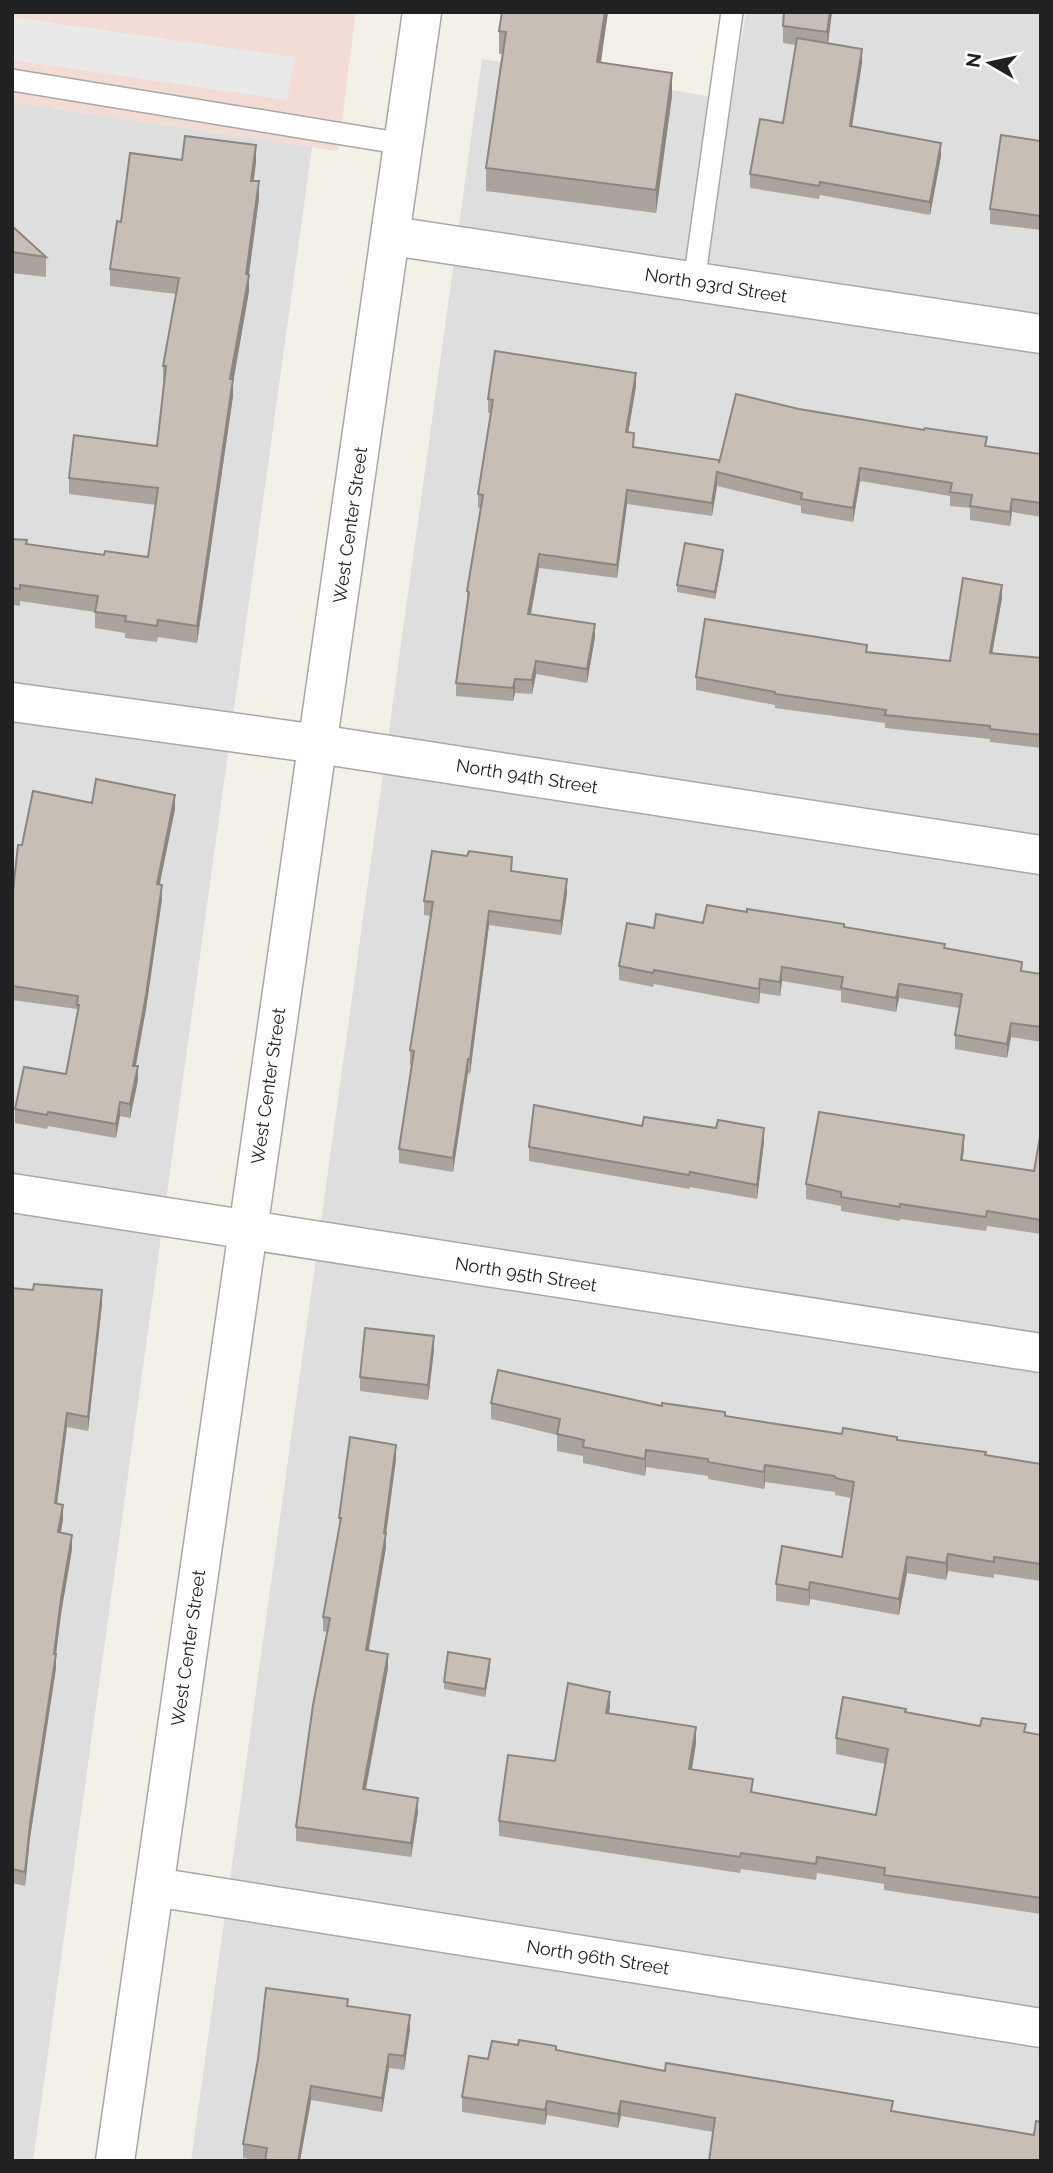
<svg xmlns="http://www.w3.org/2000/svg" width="1053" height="2173" font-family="Raleway,sans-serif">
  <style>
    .residential { fill: #dfdede }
    .commercial { fill: #f3dbd6 }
    .parking { fill: #e9e9e9 }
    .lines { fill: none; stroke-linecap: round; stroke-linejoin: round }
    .service-casing { stroke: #a8a8a8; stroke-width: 24 }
    .minor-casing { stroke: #a8a8a8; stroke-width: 41 }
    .tertiary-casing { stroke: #a8a8a8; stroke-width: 41 }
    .service { stroke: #fff; stroke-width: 21 }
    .minor { stroke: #fff; stroke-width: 38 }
    .tertiary { stroke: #fff; stroke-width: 38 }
    .wall { fill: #aba49d }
    .shaded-wall { fill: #8b867f }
    .building { fill: #c7bfb6; stroke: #8b867f; stroke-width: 2 }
    .labels { text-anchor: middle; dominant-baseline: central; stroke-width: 5; stroke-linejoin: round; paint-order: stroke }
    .street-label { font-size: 18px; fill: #212121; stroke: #fff }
  </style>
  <rect width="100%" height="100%" fill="#f2f0e7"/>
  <!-- residential -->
  <path class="residential" d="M746 12H1041V2161H191L482 59 731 100Z
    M12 102 312 147 33 2161H12Z"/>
  <!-- commercial -->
  <path class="commercial" d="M12 12H356L338 151 12 102Z"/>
  <!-- parking -->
  <path class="parking" d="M12 17 295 57 287 100 12 60Z"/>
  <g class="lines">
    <defs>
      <path id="service" d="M12 80 404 144
        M694 282 732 12"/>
      <path id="minor" d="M392 236 1041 334
        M12 702 318 744 1041 855
        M12 1193 1041 1353
        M155 1887 1041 2028"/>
      <path id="tertiary" d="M115 2161 422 12"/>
    </defs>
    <!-- service casing -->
    <use href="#service" class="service-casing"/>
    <!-- minor casing -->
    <use href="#minor" class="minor-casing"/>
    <!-- tertiary casing -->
    <use href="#tertiary" class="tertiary-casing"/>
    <!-- service -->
    <use href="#service" class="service"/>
    <!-- minor -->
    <use href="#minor" class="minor"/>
    <!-- tertiary -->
    <use href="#tertiary" class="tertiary"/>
  </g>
  <!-- wall -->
  <path class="wall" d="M502 12H608L601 63 672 96 656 213 486 191V168L502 54H499V31Z
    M832 12 828 44 862 63 852 126 941 156 930 215 820 195 819 199 750 188V174L783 123 796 45 783 43V26Z
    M1041 141V230L990 224V209Z
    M182 160 256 162 254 181 259 198 249 275V291L233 383V396L197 643 158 637 157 642 125 638V633L95 628V612L20 601V606L12 605V539L27 544 104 555 148 557 156 505 69 494V478L157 446 164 383 163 382V366L176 294 110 286V269L121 222Z
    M12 226 46 257V277L12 273Z
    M636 386 628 433 634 448 719 460 799 409 987 447 1041 454V517L1012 512 1010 526 970 520V508L950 506V496L860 481 853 522 801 513V506L717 486 712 516 627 504 617 578 539 568 531 615 595 637 587 683 536 674 532 694 515 693 513 701 456 696V683L467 605V591L481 508H478V494L491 413H488V399Z
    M723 557 715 599 677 592V585Z
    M1002 598 992 653 1041 658V748L990 742V739L885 728V723L775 708V705L696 690V677L867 652 950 661Z
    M92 803 175 809 159 885 162 899 146 1009 136 1066 138 1080 130 1118 120 1116 116 1138 48 1126 47 1129 15 1123V1109L66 1074 77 1017V1009L12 1000V891H13L22 845Z
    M512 871 567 893 561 935 489 925 470 1074 468 1073 453 1172 399 1163V1149L412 1065H410V1050L431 916 424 915V901Z
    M747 912 844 927 945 948 1022 971 1041 974V1042L1011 1037 1007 1058 955 1049V1035L959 1008 899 998 896 1012 841 1002V991L782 981 780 996 760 993 759 1004 654 984 653 987 619 980V966L654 928 703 923Z
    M642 1126 764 1142 757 1199 690 1187 689 1189 529 1161V1147Z
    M1041 1131V1234L987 1226 986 1231 900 1219V1221L841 1211V1206L806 1199V1184L964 1149 962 1160 1034 1171Z
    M12 1288 102 1304 88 1431 67 1427 57 1504 63 1519 61 1533 72 1549 61 1614 56 1654V1668L30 1838 25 1886 12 1883Z
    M434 1350 428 1400 360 1391V1377Z
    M491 1403 662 1406 842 1434 897 1440 1041 1464V1581L994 1574V1578L948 1571 946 1580 907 1573 899 1615 810 1599 809 1606 776 1601V1584L842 1557 851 1498 835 1495V1492L765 1482 764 1489 708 1479V1476L646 1467 645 1476 583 1463V1456L557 1451V1435L491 1419Z
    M396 1459 386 1533V1547L369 1650 388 1668 366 1790 418 1812 411 1857 296 1841V1827L327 1632 323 1631V1617L339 1528V1518Z
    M490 1667 485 1697 444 1689V1682Z
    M610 1707 609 1713 696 1743 692 1770 753 1792 876 1815 885 1764 836 1754V1738L906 1713 980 1726 1041 1735V1914L884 1890V1884L817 1873 816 1880 741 1869 740 1873 499 1836V1821L555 1761Z
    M348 2006 410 2029 404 2070 389 2068 382 2112 311 2100 300 2161H260L243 2158V2144Z
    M556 2050 665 2071 893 2111 1041 2161 713 2132 621 2116 618 2128 547 2115 545 2125 462 2112V2097L488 2059Z"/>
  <!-- shaded-wall -->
  <path class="shaded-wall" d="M605 12H608L597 85V62Z
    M830 12H832L827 49V32Z
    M862 49V63L850 139V126Z
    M672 73V96L656 213V190Z
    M941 143V156L930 215V202Z
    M256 145V162L251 197V181Z
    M259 181V198L247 288 249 275V291L233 383V396L197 643V626Z
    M636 373V386L626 446V432Z
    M860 468V481L853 522V508Z
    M717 472V486L712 516V503Z
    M627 490V504L617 578V565Z
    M1012 499V512L1010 526V512Z
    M723 550V557L715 599V592Z
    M539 554V568L528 628V614Z
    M1002 585V598L990 666V653Z
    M595 624V637L587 683V669Z
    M536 661V674L532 694V680Z
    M515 679V693L513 701V688Z
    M175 795V809L157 898V884Z
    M567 879V893L561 935V921Z
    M162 885V899L146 1009 133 1080V1066Z
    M489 911V925L470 1074V1059Z
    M782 967V981L780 996V982Z
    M760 979V993L759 1004V989Z
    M899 984V998L896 1012V998Z
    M1011 1023V1037L1007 1058V1044Z
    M468 1059V1073L453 1172V1158Z
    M138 1066V1080L130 1118V1104Z
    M120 1102V1116L116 1138V1124Z
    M764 1128V1142L757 1199V1185Z
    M964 1135V1149L961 1174V1160Z
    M102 1290V1304L88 1431V1417Z
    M434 1336V1350L428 1400V1385Z
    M67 1413V1427L55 1518V1503Z
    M396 1445V1459L386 1535V1533V1547L366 1664V1650Z
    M646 1450V1467L645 1476V1459Z
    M765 1465V1482L764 1489V1472Z
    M63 1505V1519L58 1546V1532Z
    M72 1535V1549L61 1614 55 1662 56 1654V1668L30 1838 25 1886V1872L30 1824 61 1599Z
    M948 1554V1571L946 1580V1563Z
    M907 1557V1573L899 1615V1599Z
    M810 1582V1599L809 1606V1590Z
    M388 1654V1668L363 1803V1789Z
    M490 1659V1667L485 1697V1689Z
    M610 1692V1707L606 1729V1713Z
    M696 1727V1743L689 1785V1769Z
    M418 1798V1812L411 1857V1843Z
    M410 2015V2029L404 2070V2056Z
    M389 2054V2068L382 2112V2098Z
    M311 2086V2100L300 2161H298Z
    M547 2101V2115L545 2125V2110Z
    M621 2101V2116L618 2128V2114Z"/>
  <!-- building -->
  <path class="building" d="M502 12H605L597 62 672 73 656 190 486 168 506 32 499 31Z
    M784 12H830L827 32 783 26Z
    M797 38 862 49 850 126 941 143 930 202 820 182 819 186 750 174 760 119 783 123Z
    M1001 135 1041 141V216L990 209Z
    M185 136 256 145 251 181H259L246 274 249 275 230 379H233L197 626 158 620 157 626 125 621 126 616 95 612 98 596 20 585V589L12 588V539L27 540 26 544 104 555 105 551 148 557 158 488 69 478 74 435 157 446 166 366H163L179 278 110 269 117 221 121 222 130 153 182 160Z
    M12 226 46 257 12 252Z
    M495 351 636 373 626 432 634 433 633 447 719 460V463L736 394 799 409 924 430 925 428 987 437 985 446 1041 454V503L1012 499 1010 512 970 506 972 495 950 492 952 483 860 468 853 508 801 499 802 493 717 472 712 503 627 490 617 565 539 554 528 614 595 624 587 669 536 661 532 680 515 679 513 688 456 683 469 592 467 591 483 495 478 494 493 400 488 399Z
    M685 543 723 550 715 592 677 585Z
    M963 578 1002 585 990 653 1041 658V735L990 729V726L885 715 886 710 775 694V692L696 677 705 619 867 645 866 652 950 661Z
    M96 779 175 795 157 884 162 885 146 995 133 1066H138L130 1104 120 1102 116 1124 48 1112 47 1115 15 1109 24 1067 66 1074 79 1005H77L78 996 12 986V891H13L18 845H22L33 791 92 803Z
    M432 851 467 856 469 851 512 857 511 871 567 879 561 921 489 911 470 1059H468L453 1158 399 1149 414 1051 410 1050 433 902 424 901Z
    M707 905 747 912V909L844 924V927L945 944 944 948 1022 962 1021 971 1041 974V1027L1011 1023 1007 1044 955 1035 962 994 899 984 896 998 841 988 843 977 782 967 780 982 760 979 759 989 654 970 653 973 619 966 627 923 654 928 656 914 703 923Z
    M534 1105 642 1126 644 1117 716 1128 718 1120 764 1128 757 1185 690 1172 689 1175 529 1147Z
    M819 1112 964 1135 961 1160 1034 1171 1041 1131V1220L987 1211 986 1217 900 1204V1207L841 1197V1192L806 1184Z
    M34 1284 102 1290 88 1417 67 1413 55 1503 63 1505 58 1532 72 1535 61 1599 54 1654H56L30 1824 25 1872 12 1869V1288L33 1290Z
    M365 1328 434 1336 428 1385 360 1377Z
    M498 1370 662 1406V1403L725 1412V1416L842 1434 843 1428 897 1437V1440L986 1452 985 1455 1041 1464V1564L994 1557V1562L948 1554 946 1563 907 1557 899 1599 810 1582 809 1590 776 1584 782 1546 842 1557 854 1482 835 1478V1476L765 1465 764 1472 708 1462V1459L646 1450 645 1459 583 1447 584 1440 557 1434 560 1419 491 1403Z
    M350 1437 396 1445 384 1533H386L366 1650 388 1654 363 1789 418 1798 411 1843 296 1827 313 1705 330 1618 323 1617 341 1518H339Z
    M448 1652 490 1659 485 1689 444 1682Z
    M568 1683 610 1692 606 1713 696 1727 689 1769 753 1779 751 1792 876 1815 888 1749 836 1738 843 1697 906 1709 905 1712 980 1726 982 1718 1026 1724 1024 1732 1041 1735V1898L884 1875 885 1868 817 1857 816 1864 741 1853 740 1857 499 1821 508 1755 555 1761Z
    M266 1988 348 1999 347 2006 410 2015 404 2056 389 2054 382 2098 311 2086 298 2161H265L267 2148 243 2144 258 2059Z
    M519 2040 556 2046V2050L665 2071 666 2063 893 2101 891 2111 1034 2135 1036 2121 1041 2122V2161H709L715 2118 621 2101 618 2114 547 2101 545 2110 462 2097 469 2056 488 2059 492 2041 518 2045Z"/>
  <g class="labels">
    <!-- street labels -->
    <g class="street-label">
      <text transform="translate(716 285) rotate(9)">North 93rd Street</text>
      <text transform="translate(350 525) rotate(-82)">West Center Street</text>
      <text transform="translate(527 776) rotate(9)">North 94th Street</text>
      <text transform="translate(268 1086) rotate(-82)">West Center Street</text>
      <text transform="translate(526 1274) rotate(9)">North 95th Street</text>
      <text transform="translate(188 1648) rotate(-82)">West Center Street</text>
      <text transform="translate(598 1957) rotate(9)">North 96th Street</text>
    </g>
  </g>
  <!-- border -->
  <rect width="1053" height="2173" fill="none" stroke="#212121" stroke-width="28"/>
  <!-- north arrow -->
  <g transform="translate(990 63) rotate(279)" stroke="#ffffff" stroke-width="5" paint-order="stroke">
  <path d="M0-5L12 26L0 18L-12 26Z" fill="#212121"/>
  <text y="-10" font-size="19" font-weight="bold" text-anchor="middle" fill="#212121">N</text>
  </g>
</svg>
